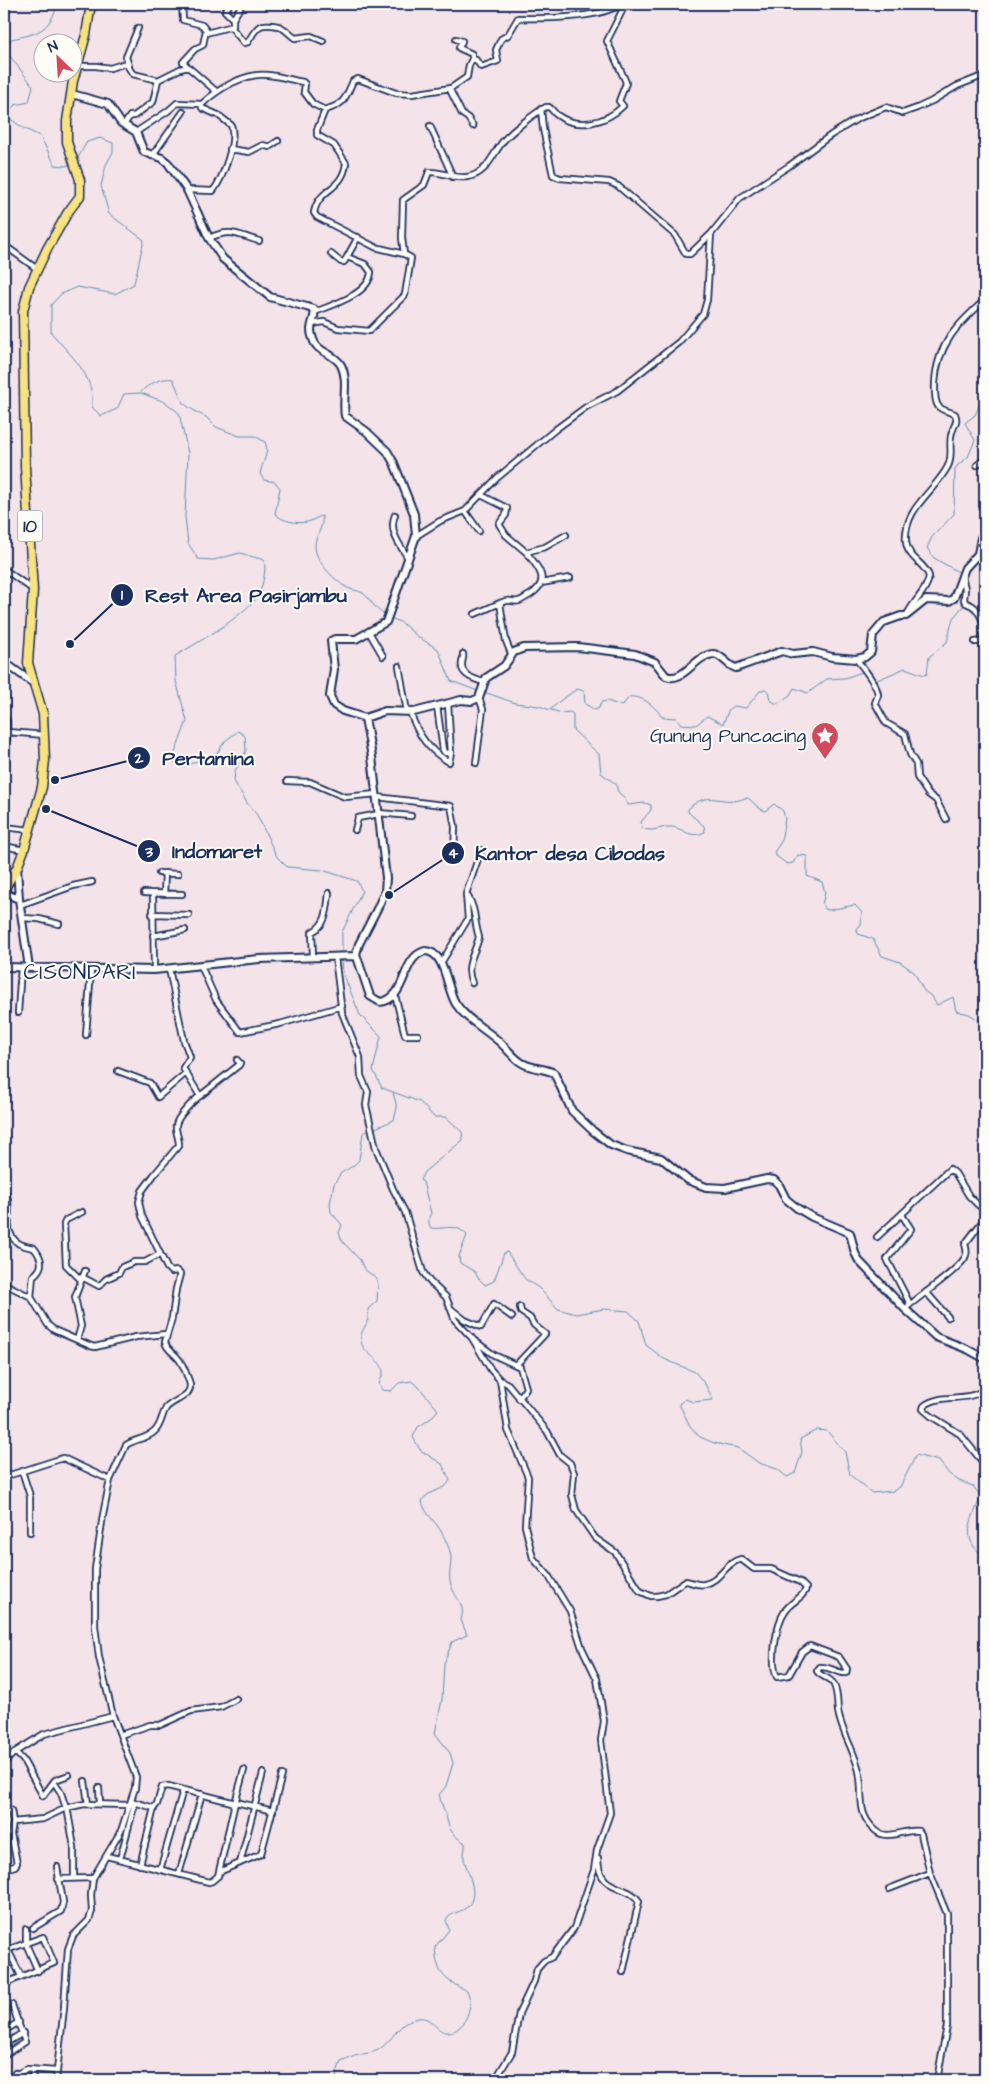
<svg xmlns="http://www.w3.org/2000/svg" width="989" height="2084" font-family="'Architects Daughter',sans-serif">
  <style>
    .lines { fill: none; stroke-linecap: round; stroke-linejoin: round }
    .stream { stroke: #5b91b0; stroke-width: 1 }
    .street-casing { stroke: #1b2f5e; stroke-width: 8 }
    .secondary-casing { stroke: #1b2f5e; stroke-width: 10 }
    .highway-casing { stroke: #1b2f5e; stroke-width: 11 }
    .street { stroke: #fdfcf7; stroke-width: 4.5 }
    .secondary { stroke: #fdfcf7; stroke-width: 6 }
    .highway { stroke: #f8e281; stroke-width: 8 }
    .labels { text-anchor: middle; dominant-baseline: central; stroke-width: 4; stroke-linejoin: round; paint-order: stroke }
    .shield { fill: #fdfcf7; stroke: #5f6c8c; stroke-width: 1 }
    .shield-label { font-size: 18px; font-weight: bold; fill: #1b2f5e }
    .poi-label { font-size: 19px; fill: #1b2f5e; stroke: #fdfcf7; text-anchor: end }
    .quarter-label { font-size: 21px; letter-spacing: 1px; fill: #1b2f5e; stroke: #fdfcf7 }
    .leader { fill: none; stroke: #1b2f5e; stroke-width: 2 }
    .callout-dot { fill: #1b2f5e; stroke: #fdfcf7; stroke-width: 2 }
    .mark-label { font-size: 15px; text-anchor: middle; font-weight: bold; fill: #fff }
    .callout-label { font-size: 20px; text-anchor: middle; font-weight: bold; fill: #1b2f5e; stroke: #fdfcf7; stroke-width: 4; stroke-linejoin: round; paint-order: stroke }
  </style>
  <rect width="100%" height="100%" fill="#f4e3e8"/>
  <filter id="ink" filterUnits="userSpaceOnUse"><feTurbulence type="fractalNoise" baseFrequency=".02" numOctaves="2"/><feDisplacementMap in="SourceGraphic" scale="10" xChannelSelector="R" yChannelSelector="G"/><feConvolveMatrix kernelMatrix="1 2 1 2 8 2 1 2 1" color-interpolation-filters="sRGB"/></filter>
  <g filter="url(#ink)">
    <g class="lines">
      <!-- stream -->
      <path class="stream" d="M58 4C49 31 38 34 11 39L6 51 33 86 29 102 15 105 5 115 23 128 40 136 55 165 66 166 70 164
        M76 161 87 142 100 138 113 143V152L106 165 101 186 109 214 144 240 134 284 115 294 77 287 61 294 51 305V332C70 356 95 374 92 407L101 416 117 409 124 394 141 393 165 402 179 413 188 453 185 517 188 543 198 559 214 560 240 553 264 560C267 569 262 592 255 600 233 623 202 640 175 656L176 681 187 721 172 761 183 767 218 752 225 741 238 731 245 736 246 751 235 771 234 781 247 803 257 815 277 857 287 867 322 870 357 881 362 891 342 932V953
        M141 392C148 384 162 377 173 379L183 403 196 412 206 417 216 427 239 436H255L265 442C270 453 262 462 260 474L264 480 275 482 280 488 275 514C282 521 297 524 307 522 313 521 316 517 322 516 324 528 315 535 315 546 315 561 333 578 344 586 350 590 357 590 363 593 370 598 374 609 385 615
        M960 573 934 558 927 548 932 537 954 514 955 469 958 465 968 457 975 440 965 423 975 415 985 393
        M964 578 968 592 966 600
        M391 618 402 623 418 637 438 649 451 681 478 691
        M875 681 905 668 924 675 927 674 929 657 947 642 953 618 965 604
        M484 692 515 703 539 706 550 710 561 700 577 689 584 691 585 704 595 710 599 708 601 702 607 701 622 706 629 697C642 695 656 707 662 717L676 718 681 724 696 725 707 716 723 724 729 709 734 706 746 708 760 691 765 689 768 691 770 700 777 704 790 695 794 688 808 693 827 679 845 678 862 672
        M551 710 562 713 570 712 573 714V730C582 738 590 747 599 754L601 773 616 784 618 792 624 797 628 805 645 803 651 805V810L641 822 642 828C652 833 660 827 670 827 684 827 688 840 705 832L704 826 688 812V809C705 793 714 800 733 801 738 801 743 798 748 798L759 808 765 811 774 804 783 811 785 819 781 842 774 852 776 856 787 864 793 863 798 855 807 856V876L822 882 825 893 822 904 825 909 829 910 855 905 862 913 861 924 857 929 858 934 873 939 882 956 900 962 914 972 924 991 930 995 937 1005 953 997 956 1011 969 1014 979 1020 985 1018
        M342 959 343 973 360 1015 381 1036 373 1070 382 1088 420 1102 434 1117H446L462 1132 463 1140 424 1172 420 1180 423 1182 431 1213C428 1218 428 1223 431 1228 446 1230 454 1222 467 1235L459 1256 460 1263 475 1272 478 1278 485 1285 494 1281 504 1253 507 1252 525 1279 540 1289 558 1309 576 1314 604 1309 628 1311 639 1321 646 1345 664 1359 695 1372 705 1384 713 1400 693 1402 685 1399 679 1404 690 1426 700 1437 714 1443 738 1448 759 1463 777 1469 787 1477 795 1473 802 1452 800 1439 817 1430 827 1431 845 1452 850 1475 872 1493 893 1491 900 1487 916 1455 939 1461 949 1474 959 1481 973 1486 981 1497C971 1521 959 1539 985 1557
        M373 1129 394 1120 397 1108 393 1092
        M338 2080 336 2075 341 2062C347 2060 353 2056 359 2055 366 2053 375 2053 381 2048 392 2040 397 2027 409 2021 434 2009 432 2034 450 2032 465 2030 475 2004 467 1991 443 1979 437 1974 435 1947L449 1930 446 1920C452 1911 463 1913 469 1905 479 1892 467 1872 464 1859 463 1853 466 1848 465 1843L455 1836 450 1829 439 1795 446 1786 453 1763 450 1753 435 1733 442 1700 444 1664 452 1642 467 1635 461 1620C466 1604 456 1600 451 1585 448 1575 451 1568 451 1558 451 1551 445 1539 442 1533 436 1521 425 1515 422 1501 428 1489 445 1492 450 1480L442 1464 420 1450 413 1437 418 1427 430 1419 438 1410 418 1386 411 1381 399 1383 391 1391 382 1390 379 1384C380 1381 382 1377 383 1373 384 1360 364 1355 361 1342 358 1330 371 1326 368 1309L377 1301 378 1283 376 1278 364 1269 360 1260 342 1241 339 1233 342 1225 331 1212 330 1204 334 1184 341 1173 353 1166 359 1160 363 1133 370 1130"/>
      <defs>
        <path id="street" d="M182 4 183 20 202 25 206 30 203 45 195 49 183 62 188 67
          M226 4 228 7 225 11 233 19
          M231 27 244 43 248 42C257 27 258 22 278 26 284 27 290 35 295 38L311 36 323 41
          M206 33 233 26V19L241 6
          M456 39 462 41 459 48 472 54V59
          M77 66H96L110 68 123 64H126L133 74 158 80
          M129 66 126 57 138 28
          M449 88 462 114 468 118 473 126
          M541 109 543 129 553 175 560 178 609 182 618 186 675 235 686 254H690L711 234 740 198 789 166 831 135 857 119 886 107 903 113 917 108 932 101 957 86 985 75
          M325 110 317 130V135L334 145 346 163C343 191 318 188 314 213L317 217 375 247 404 254
          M124 125 130 116H134L153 102 158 80 180 69 188 67 217 92
          M430 126 453 177
          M136 132 168 111 177 103 202 104
          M230 149 249 152 263 145 269 147 278 141
          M152 156 183 112
          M187 190 213 191C223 178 237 141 231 125L218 115 202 108V104C218 89 245 72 268 75 280 76 291 80 303 82L305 84 304 92 313 104 325 110C345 104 345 99 353 81L358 79 396 93 412 94 451 88 467 77 469 65 472 59 476 60 481 67 498 61 496 50 501 39 508 35 518 18C544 19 573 18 598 13 608 11 616 6 625 5L607 41 625 80 626 83 619 101 623 106C606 123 577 130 557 115 554 113 552 109 549 107H546C536 112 512 131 504 140 492 154 488 174 467 177 454 179 441 171 429 172L424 185 403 200 402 238 404 254 411 258 405 295 369 331 338 328 324 322 312 324
          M209 238C231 228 238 235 259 241
          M4 245 37 269
          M331 254 341 262H344L347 257
          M315 312C332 305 370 294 371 272L365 264 347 257 358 237
          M977 465 982 461 985 462
          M481 495 507 508 506 515 499 524 506 535 526 552 545 547 566 535
          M465 511 479 531
          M395 515C388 531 400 545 408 558
          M416 536 440 521 465 511 497 478 556 429 586 407 617 391 679 342 703 314 707 300 711 234
          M4 569 32 589
          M962 577 965 588 964 600 966 603C978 606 980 616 985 626
          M541 583 570 578
          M908 613C914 601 928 589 929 576 924 562 908 559 906 542 903 508 935 492 948 466 953 456 949 446 951 436 952 427 959 423 955 414 949 411 942 411 938 406 934 400 935 390 935 383 937 344 958 324 985 300
          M475 614 500 603
          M369 632 383 656
          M975 642 985 641
          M463 654C464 659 461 662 462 666 462 676 476 680 484 682
          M512 656 506 641 500 603C511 598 512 603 519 601 523 600 527 596 530 595 552 581 538 567 526 552
          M856 659C862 666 878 686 878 695 877 698 876 700 875 703L886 723 905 734 910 754 916 764 917 777 928 794 936 800 946 819
          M399 666 407 712
          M437 706 443 750 445 753H451L448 703
          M410 712C418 735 428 750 449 762L451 753
          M4 718 7 720V739
          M8 732 45 735
          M476 763 483 709 479 698
          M287 781 310 782 345 797 377 794
          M377 797 451 806 455 827 454 854
          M379 813 411 816
          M4 827 30 830
          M355 830 358 818 379 814
          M4 846 24 850
          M159 873 178 874
          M144 893 182 894
          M153 894 154 970
          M164 894 165 873
          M467 895C476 908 474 922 479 937 475 954 464 965 472 983
          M20 905 73 886 92 882
          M152 914 189 915
          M22 918 39 919 59 924
          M153 936 185 930
          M313 957 312 932C328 924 327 908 329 893
          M335 957 342 1013 360 1057 361 1076 368 1092 366 1105 376 1148 393 1189 405 1212 423 1272 430 1282 446 1297 455 1320 472 1338 491 1370 500 1380 508 1430 528 1477 525 1526 533 1558 548 1575 570 1611 582 1648 597 1679 604 1721 601 1740 610 1813 597 1850 594 1870 574 1928 552 1957 544 1961 537 1969 534 1981 519 2013 512 2052 495 2080
          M441 963 468 919 466 894 481 850
          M201 966 216 1000 240 1032 280 1024 342 1006
          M395 995 405 1035H418
          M18 1013 21 967
          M86 1035 91 970
          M118 1071 150 1083 158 1097 186 1073
          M200 1096 239 1065 240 1063 237 1060
          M4 1190C15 1206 0 1230 18 1243 23 1246 29 1247 34 1248 43 1259 44 1268 33 1276L31 1297
          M902 1215 911 1229 887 1259 910 1304
          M877 1237 950 1169 955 1173 969 1196 978 1205 985 1209
          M82 1277 99 1286 106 1279 119 1273 122 1267 134 1262H145L160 1254
          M80 1279 66 1265 64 1224 66 1220 82 1212
          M4 1280 7 1285 31 1297 48 1325 54 1330 91 1346 95 1347 136 1337 166 1334
          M926 1292 948 1317
          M450 1308 465 1320 481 1327 494 1304 512 1317
          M905 1309C916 1298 963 1268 966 1255 967 1252 966 1247 965 1244L985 1218
          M77 1340 81 1326 75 1297 85 1271
          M475 1341 494 1355 520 1367 526 1388 519 1399
          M516 1365 545 1334 534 1325 530 1318 521 1312 520 1307
          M500 1380 508 1384 547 1431 560 1455 570 1463 574 1473 572 1495 576 1510 595 1538 615 1552 640 1591 651 1596H657L666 1594 685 1581C691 1581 697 1586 705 1584 720 1581 726 1562 741 1559L754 1569H771L800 1582 806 1588C805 1597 790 1602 785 1611 776 1624 770 1662 777 1677L789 1675 802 1652 810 1646 839 1657 847 1669 846 1673C838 1674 830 1666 820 1667L817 1671C821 1678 831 1677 834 1685 838 1694 837 1702 838 1711 841 1733 858 1756 860 1777 863 1798 857 1814 875 1830 888 1842 904 1828 919 1831L921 1834 930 1873 947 1914V2026L937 2080
          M985 1388C969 1404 941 1392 924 1406L923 1409 931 1416 960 1434 985 1465
          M22 1471 30 1496V1532
          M4 1477 63 1458 110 1480
          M120 1735 150 1725H160L191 1711 221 1707 236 1699
          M15 1752 23 1760 43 1796 55 1780 69 1775
          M4 1763 15 1752 44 1734 113 1716
          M85 1781 88 1804
          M54 1782 61 1793 66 1808
          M99 1788 100 1803
          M236 1802 273 1811
          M67 1807 74 1847V1878
          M234 1807 244 1770
          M4 1808 11 1810 13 1822 43 1819 66 1808 84 1804 130 1805
          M107 1856 209 1882 212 1881 218 1876 234 1807 232 1802 168 1786 162 1787 157 1804 154 1808 131 1801
          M598 1858C598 1893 627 1883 639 1901L623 1972
          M120 1859 135 1803
          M240 1863 263 1773
          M140 1865 154 1808
          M4 1869 15 1866 17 1863 11 1834 13 1822
          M160 1870 183 1790
          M219 1872 261 1854 282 1775
          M179 1874 202 1794
          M58 1879 93 1878
          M889 1889 930 1873
          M33 1928 61 1911 63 1902 57 1867
          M26 1929V1944L38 1971
          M8 1950 21 1976
          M4 1951 43 1937 54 1963 4 1984
          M4 2006 9 2004 12 2005 25 2042 7 2053
          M4 2031 19 2022
          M4 2044 23 2033
          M32 2069 33 2080
          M15 2073 19 2080
          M4 2080 27 2069 56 2071
          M56 2080 64 2007 68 1949 73 1936 89 1920 92 1911 91 1895 93 1878 121 1831 135 1788 136 1777 113 1716 99 1657 95 1626V1569L103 1515 110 1480 126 1445C135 1439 146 1439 154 1432 162 1425 161 1416 166 1408 173 1399 195 1397 189 1381 186 1373 183 1363 177 1357 172 1351 167 1350 165 1342L172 1318 176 1289 180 1274 177 1271 171 1272 167 1268 142 1216 139 1202 142 1191 154 1175 179 1145C179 1138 175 1131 176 1125 177 1117 193 1101 200 1096L183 1068 190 1057 184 1041 169 969"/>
        <path id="secondary" d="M72 94 108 104 121 123 136 132 144 152 162 158 168 163 187 190 209 238 223 259 270 297 314 309C317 319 307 325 313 339 317 353 333 352 341 365 349 381 342 399 345 416L366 431 387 451 394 463 414 514 416 536 386 622 356 639H335L331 641 334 669 330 696 334 705 343 711 365 718 385 711 414 712 461 700 472 701 479 698 486 678 504 666 514 652 524 648 578 647 635 654 655 662 666 676C684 683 694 656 713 654 722 654 727 666 736 668L782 651 793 654 813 652 832 657 856 659 865 657 871 652 873 635 884 622 901 616H906L926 600 949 601 954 598 965 568 978 554 981 538 985 533
          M4 662 33 683
          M365 718 372 757 386 878 385 891 378 907 359 944 356 954 370 996 380 1002C408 999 400 958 425 951 446 951 446 989 456 1004 466 1019 482 1027 496 1039 506 1046 513 1059 524 1064 534 1069 544 1068 554 1073L572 1111 593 1131 611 1145 627 1151 661 1158 688 1180 706 1187 725 1188 767 1179 774 1180 779 1185 786 1199 797 1208 812 1217 850 1233 855 1253 859 1261 905 1309 936 1337 967 1349 985 1359
          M17 868 19 899 29 968
          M4 893 19 899
          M4 967 154 970 259 959 356 956"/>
        <path id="highway" d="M4 889 17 868 24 850 42 787 45 760 43 714 28 663 33 590 25 467 23 311 29 287 47 249 68 212 80 196V180L67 142V121L73 81 86 35 91 4"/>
      </defs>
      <!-- street casing -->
      <use href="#street" class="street-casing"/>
      <!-- secondary casing -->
      <use href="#secondary" class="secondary-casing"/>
      <!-- highway casing -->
      <use href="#highway" class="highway-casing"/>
      <!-- street -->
      <use href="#street" class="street"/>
      <!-- secondary -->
      <use href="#secondary" class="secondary"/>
      <!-- highway -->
      <use href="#highway" class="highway"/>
    </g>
  </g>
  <!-- icons -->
  <defs>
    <symbol id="sight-pin" viewBox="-11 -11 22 30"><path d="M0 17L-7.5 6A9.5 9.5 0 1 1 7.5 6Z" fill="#d1495b" stroke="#fdfcf7"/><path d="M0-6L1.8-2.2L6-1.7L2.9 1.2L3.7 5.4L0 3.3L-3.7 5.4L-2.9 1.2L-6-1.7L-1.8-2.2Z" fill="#fff"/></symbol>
  </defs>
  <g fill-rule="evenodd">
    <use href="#sight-pin" x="809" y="720" width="32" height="43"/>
  </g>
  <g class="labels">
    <!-- shield labels -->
    <rect class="shield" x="17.5" y="510.5" width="25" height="31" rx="4"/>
    <g class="shield-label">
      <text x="30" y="526">10</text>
    </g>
    <!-- poi labels -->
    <g class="poi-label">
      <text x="806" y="736">Gunung Puncacing</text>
    </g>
    <!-- quarter labels -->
    <g class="quarter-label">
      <text x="80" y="972">CISONDARI</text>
    </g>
  </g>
  <!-- callouts -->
  <path class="leader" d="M70 644L122 595M55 780L139 758M46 809L149 851M389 895L453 853"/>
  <g class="callout-dot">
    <circle cx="70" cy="644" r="5"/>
    <circle cx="55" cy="780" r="5"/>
    <circle cx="46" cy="809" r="5"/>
    <circle cx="389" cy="895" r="5"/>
    <circle cx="122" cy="595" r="12"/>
    <circle cx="139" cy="758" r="12"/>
    <circle cx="149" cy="851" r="12"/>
    <circle cx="453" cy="853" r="12"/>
  </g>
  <g class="mark-label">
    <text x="122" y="600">1</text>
    <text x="139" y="763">2</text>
    <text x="149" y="857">3</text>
    <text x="453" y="858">4</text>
  </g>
  <g class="callout-label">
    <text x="246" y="602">Rest Area Pasirjambu</text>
    <text x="208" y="765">Pertamina</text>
    <text x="217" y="858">Indomaret</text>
    <text x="570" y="860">Kantor desa Cibodas</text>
  </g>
  <!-- margin -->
  <rect width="989" height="2084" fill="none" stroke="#fdfcf7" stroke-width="20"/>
  <rect x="10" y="10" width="969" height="2064" fill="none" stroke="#1b2f5e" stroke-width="2" filter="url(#ink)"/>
  <!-- north arrow -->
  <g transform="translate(58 58) rotate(335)"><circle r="24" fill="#fdfcf7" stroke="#a3aaba"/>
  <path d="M0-4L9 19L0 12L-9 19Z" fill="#d1495b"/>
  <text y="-8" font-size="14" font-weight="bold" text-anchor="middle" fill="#1b2f5e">N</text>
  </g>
</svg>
